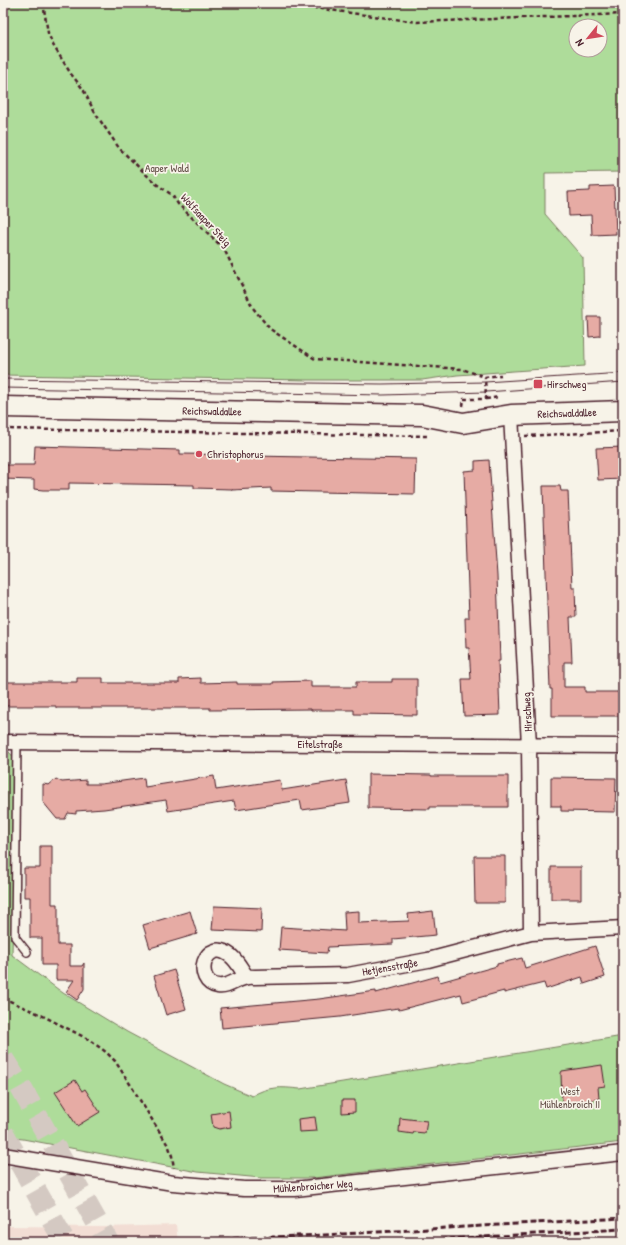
<svg xmlns="http://www.w3.org/2000/svg" width="626" height="1245" font-family="'Patrick Hand',sans-serif">
  <style>
    .built { fill: #f2ddd4 }
    .green { fill: #aedc9a; stroke: #7c7e62; fill-rule: evenodd }
    .building { fill: #e6aba4; stroke: #4a1f2b }
    .lines { fill: none; stroke-linecap: round; stroke-linejoin: round }
    .highway-tunnel { stroke: #d4c9c2; stroke-width: 22; stroke-dasharray: 22 11; stroke-linecap: butt }
    .lane-casing { stroke: #4a1f2b; stroke-width: 10 }
    .street-casing { stroke: #4a1f2b; stroke-width: 17 }
    .secondary-casing { stroke: #4a1f2b; stroke-width: 23 }
    .path { stroke: #4a1f2b; stroke-width: 2.5; stroke-dasharray: 4 3; stroke-linecap: butt }
    .lane { stroke: #f7f3e8; stroke-width: 7 }
    .street { stroke: #f7f3e8; stroke-width: 14 }
    .secondary { stroke: #f7f3e8; stroke-width: 20 }
    .tram { stroke: #4a1f2b; stroke-width: 1 }
    .rail { stroke: #4a1f2b; stroke-width: 3; stroke-dasharray: 6 3; stroke-linecap: butt }
    .poi-dot { fill: #d1495b; stroke: #f7f3e8; stroke-width: 1.5 }
    .labels { text-anchor: middle; dominant-baseline: central; stroke-width: 3.5; stroke-linejoin: round; paint-order: stroke }
    .park-label { font-size: 11px; fill: #634e47; stroke: #f7f3e8 }
    .street-label { font-size: 11px; fill: #4a1f2b; stroke: #f7f3e8 }
    .poi-label { font-size: 11px; fill: #4a1f2b; stroke: #f7f3e8; text-anchor: start }
  </style>
  <rect width="100%" height="100%" fill="#f7f3e8"/>
  <filter id="ink" filterUnits="userSpaceOnUse"><feTurbulence type="fractalNoise" baseFrequency=".025" numOctaves="2"/><feDisplacementMap in="SourceGraphic" scale="8" xChannelSelector="R" yChannelSelector="G"/><feConvolveMatrix kernelMatrix="1 2 1 2 8 2 1 2 1" color-interpolation-filters="sRGB"/></filter>
  <g filter="url(#ink)">
    <!-- built -->
    <path class="built" d="M176 1225 178 1242H3V1226L104 1227Z"/>
    <!-- green -->
    <path class="green" d="M3 3H623V172L545 173V214L583 258 585 366 457 375 422 380H307L3 375ZM576 26H600V50H576Z
      M3 752H9L16 760 12 955 63 993 127 1032 224 1084 252 1096C268 1086 281 1087 300 1089L623 1036V1142L313 1178H261L198 1172 23 1139 3 1137Z"/>
    <!-- building -->
    <path class="building" d="M614 186 616 234 592 235 591 215 569 216 568 192 590 191V187Z
      M588 317H600V336L589 337Z
      M35 446 180 450V454L253 455V456L416 459 415 494 271 491V488L232 490V489L194 488V485L69 483V490H43L34 489V480L3 479V465H34Z
      M623 447V479L598 480 596 448Z
      M489 460 497 576 500 661H498L500 715 464 716 462 679H471L469 648H466L465 618H469L464 471 475 470V461Z
      M543 486H560L561 491H568L572 588H575L576 617H570L572 662H564V687H585V692H623V716H552V689H550Z
      M77 678H103V683H179V679L201 678V683L237 682V684H273V682L311 681V687H356V682H392V679H417V715L354 714V710H311V709L210 710V708H56V706H3V682H77Z
      M368 774 431 775V776H508V807H430V809L368 808Z
      M214 776 216 790 280 780 282 790 346 780 350 803 302 810 300 800 236 810 234 801 168 811 166 800 104 809 76 811V814L68 813 65 819H57L43 802V784L49 785 56 779 62 782 86 780V784H101L144 778 145 787Z
      M551 777 616 778 615 812 561 811V806H551Z
      M40 846H52V904H58V945H70V966H82L84 963V989L77 1000 66 992 74 980H56V965H42V938H30V897H24V868H40Z
      M474 856H505V903H475Z
      M551 867H581V899H551Z
      M214 906 262 908 261 932 212 930Z
      M190 911 197 934 150 948 143 925Z
      M359 911V923L409 921 408 914 433 911 436 935 393 939V944L328 947 327 953 279 950 281 927 345 931 344 912Z
      M595 946 605 977 584 984 582 977 546 989 544 983 504 993V991L463 1002 461 994 399 1010 398 1008 340 1017 222 1028 220 1008 319 999 376 991V993L438 976 440 982 497 966V964L522 958 525 968Z
      M174 970 186 1009 166 1015 154 976Z
      M602 1065 605 1086 598 1087 599 1099 562 1104 561 1073 562 1071Z
      M75 1080 82 1091 85 1089 100 1112 77 1126 55 1092Z
      M342 1100H355V1112L342 1113Z
      M229 1111 231 1127 219 1129 213 1127 211 1114Z
      M315 1117 317 1131 299 1132 298 1119Z
      M400 1118 427 1121 425 1133 414 1132 413 1134 399 1132Z"/>
    <g class="lines">
      <!-- highway-tunnel -->
      <path class="highway-tunnel" d="M3 1059 20 1086 108 1242
        M3 1133 65 1242"/>
      <defs>
        <path id="lane" d="M17 742 15 937 27 952"/>
        <path id="street" d="M511 415 529 745 531 933
          M3 742 623 746
          M246 976C241 969 238 962 231 956 204 935 192 982 218 986 231 988 239 975 254 977L348 975 428 960 531 933 623 928
          M3 1155 173 1183 244 1189H295L623 1153"/>
        <path id="secondary" d="M3 407 422 415 463 423 511 415 623 411"/>
      </defs>
      <!-- lane casing -->
      <use href="#lane" class="lane-casing"/>
      <!-- street casing -->
      <use href="#street" class="street-casing"/>
      <!-- secondary casing -->
      <use href="#secondary" class="secondary-casing"/>
      <!-- path -->
      <path class="path" d="M43 3 48 33 53 45 71 74 83 89 95 113 119 148 155 183 172 195 178 204 224 249 253 308 270 329 315 359 462 369 485 377 501 375
        M278 3 417 22 623 14
        M486 399 499 397
        M463 406 464 399H486L485 377
        M3 429 428 436
        M525 436 623 431
        M3 998 39 1014 88 1039 106 1052 115 1061 130 1084 169 1147 172 1156 174 1168"/>
      <!-- lane -->
      <use href="#lane" class="lane"/>
      <!-- street -->
      <use href="#street" class="street"/>
      <!-- secondary -->
      <use href="#secondary" class="secondary"/>
      <!-- tram -->
      <path class="tram" d="M3 379 382 384 485 382 623 373
        M3 388 383 395 486 392 623 382"/>
      <!-- rail -->
      <path class="rail" d="M143 1242 324 1235 623 1218
        M395 1242 623 1229"/>
    </g>
  </g>
  <!-- markers -->
  <g class="poi-dot">
    <rect x="533" y="379" width="10" height="10" rx="2"/>
    <circle cx="199" cy="454" r="4"/>
  </g>
  <g class="labels">
    <!-- park labels -->
    <g class="park-label">
      <text x="167" y="168">Aaper Wald</text>
      <text x="570" y="1091">West<tspan x="570" dy="13">Mühlenbroich II</tspan></text>
    </g>
    <!-- street labels -->
    <g class="street-label">
      <text transform="translate(206 220) rotate(47)">Wolfsaaper Steig</text>
      <text transform="translate(212 411) rotate(1)">Reichswaldallee</text>
      <text transform="translate(567 413) rotate(-2)">Reichswaldallee</text>
      <text transform="translate(527 712) rotate(-93)">Hirschweg</text>
      <text x="320" y="744">Eitelstraße</text>
      <text transform="translate(390 967) rotate(-10)">Hetjensstraße</text>
      <text transform="translate(313 1186) rotate(-4)">Mühlenbroicher Weg</text>
    </g>
    <!-- poi labels -->
    <g class="poi-label">
      <text x="547" y="384">Hirschweg</text>
      <text x="207" y="454">Christophorus</text>
    </g>
  </g>
  <!-- margin -->
  <rect width="626" height="1245" fill="none" stroke="#f7f3e8" stroke-width="16"/>
  <rect x="8" y="8" width="610" height="1229" fill="none" stroke="#4a1f2b" stroke-width="1.5" filter="url(#ink)"/>
  <!-- north arrow -->
  <g transform="translate(588 38) rotate(240)"><circle r="19" fill="#f7f3e8" stroke="#b29e9c"/>
  <path d="M0-3L7 15L0 10L-7 15Z" fill="#d1495b"/>
  <text y="-6" font-size="11" font-weight="bold" text-anchor="middle" fill="#4a1f2b">N</text>
  </g>
</svg>
